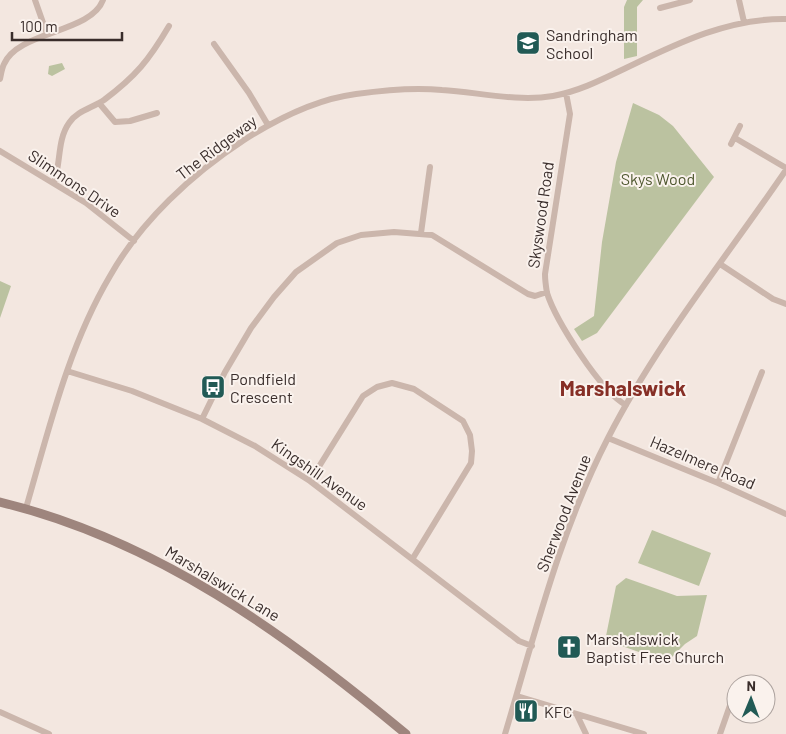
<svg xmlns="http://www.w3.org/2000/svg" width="786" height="734" font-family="Barlow,sans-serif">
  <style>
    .green { fill: #bbc2a0 }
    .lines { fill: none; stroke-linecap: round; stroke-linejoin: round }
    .street { stroke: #cbb6ac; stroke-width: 6 }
    .secondary { stroke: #9e857d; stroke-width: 9 }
    .labels { text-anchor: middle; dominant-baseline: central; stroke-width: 4; stroke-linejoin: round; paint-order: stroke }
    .poi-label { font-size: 16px; fill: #392d2b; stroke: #faf2ed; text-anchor: start }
    .street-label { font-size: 16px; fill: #392d2b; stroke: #faf2ed }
    .park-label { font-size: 16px; fill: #4e572f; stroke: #faf2ed }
    .district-label { font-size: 21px; font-weight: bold; fill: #862f26; stroke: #faf2ed }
  </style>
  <rect width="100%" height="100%" fill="#f3e7e0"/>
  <!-- green -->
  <path class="green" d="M627 0H643L637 7V56L624 59V7Z
    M62 63 65 69 52 76 48 74 49 66Z
    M633 103 659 115 673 126 714 177 597 333 582 341 574 329 594 316 602 242 616 162Z
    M0 281 11 286 0 318Z
    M652 530 711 553 699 586 638 563Z
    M626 578 677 596 707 595 697 636 685 644 667 662 622 646V642L606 636 616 586Z"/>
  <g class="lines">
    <!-- street -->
    <path class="street" d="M35 0 47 34
      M739 0 744 22
      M660 8 690 0
      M214 44 249 93 268 125
      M0 79C1 74 2 68 4 64 18 31 91 33 103 0
      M566 93 570 114 545 274C545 280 546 287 547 293 556 321 601 392 626 405
      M99 103 115 122 130 121 157 113
      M735 138 786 168
      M731 144 740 126
      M0 151 86 203 134 241
      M54 182C61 164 57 140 69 123 77 111 92 108 104 100 136 76 149 60 169 26
      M421 233 430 167
      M720 264 773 299 786 304
      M67 371 132 391 202 419 255 446 310 481 519 641 532 646
      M202 419 225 372 251 328 274 297 296 272 337 243 361 235 394 232 432 235 528 294 535 296 547 292
      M608 438 718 483 786 514
      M310 481 363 396 377 387 392 383 414 389 463 421 470 435 472 451 471 463 413 558
      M718 483 762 372
      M26 508C49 429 68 347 110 276 141 221 192 174 244 140 277 119 317 99 356 94 384 90 413 87 442 90 477 92 517 102 553 96 580 91 603 79 628 67 678 43 729 18 786 19
      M517 696 644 734
      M0 712 49 734
      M577 715 586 734
      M505 734C535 634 560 531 608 438 657 342 726 258 786 170
      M720 734 734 694"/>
    <!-- secondary -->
    <path class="secondary" d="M0 502C156 540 285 633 406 734"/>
  </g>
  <!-- icons -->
  <defs>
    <symbol id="school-square" viewBox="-11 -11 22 22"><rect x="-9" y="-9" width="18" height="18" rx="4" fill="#215a55" stroke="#faf2ed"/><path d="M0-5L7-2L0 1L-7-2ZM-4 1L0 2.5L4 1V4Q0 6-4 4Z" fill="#fff"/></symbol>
    <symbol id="bus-square" viewBox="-11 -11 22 22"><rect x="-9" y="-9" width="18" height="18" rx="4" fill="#215a55" stroke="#faf2ed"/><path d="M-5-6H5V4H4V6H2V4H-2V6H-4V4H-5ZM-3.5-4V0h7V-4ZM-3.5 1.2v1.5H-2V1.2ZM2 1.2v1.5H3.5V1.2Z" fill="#fff"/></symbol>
    <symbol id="church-square" viewBox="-11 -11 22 22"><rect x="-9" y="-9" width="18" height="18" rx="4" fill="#215a55" stroke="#faf2ed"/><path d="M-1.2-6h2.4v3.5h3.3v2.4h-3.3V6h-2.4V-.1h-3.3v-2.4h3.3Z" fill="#fff"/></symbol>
    <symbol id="restaurant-square" viewBox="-11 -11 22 22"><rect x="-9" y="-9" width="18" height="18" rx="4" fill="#215a55" stroke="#faf2ed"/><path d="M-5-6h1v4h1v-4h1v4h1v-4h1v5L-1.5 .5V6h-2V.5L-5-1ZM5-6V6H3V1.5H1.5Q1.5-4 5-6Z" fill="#fff"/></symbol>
  </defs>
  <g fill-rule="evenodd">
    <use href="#school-square" x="514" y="29" width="28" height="28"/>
    <use href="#bus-square" x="199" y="373" width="28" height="28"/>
    <use href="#church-square" x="555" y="633" width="28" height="28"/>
    <use href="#restaurant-square" x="512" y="697" width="28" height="28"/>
  </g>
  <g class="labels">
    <!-- poi labels -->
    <g class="poi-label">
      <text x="546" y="34">Sandringham<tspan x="546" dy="18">School</tspan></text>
      <text x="230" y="378">Pondfield<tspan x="230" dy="18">Crescent</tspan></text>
      <text x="586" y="638">Marshalswick<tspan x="586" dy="18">Baptist Free Church</tspan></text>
      <text x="544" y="711">KFC</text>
    </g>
    <!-- street labels -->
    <g class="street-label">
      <text transform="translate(216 147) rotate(-37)">The Ridgeway</text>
      <text transform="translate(75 183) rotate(34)">Slimmons Drive</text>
      <text transform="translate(540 215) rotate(-82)">Skyswood Road</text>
      <text transform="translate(703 462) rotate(23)">Hazelmere Road</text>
      <text transform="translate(320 474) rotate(35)">Kingshill Avenue</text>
      <text transform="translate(563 513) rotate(-69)">Sherwood Avenue</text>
      <text transform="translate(223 583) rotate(31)">Marshalswick Lane</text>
    </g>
    <!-- park labels -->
    <g class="park-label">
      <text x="658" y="178">Skys Wood</text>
    </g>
    <!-- district labels -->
    <g class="district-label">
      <text x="623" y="387">Marshalswick</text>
    </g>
  </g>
  <!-- north arrow -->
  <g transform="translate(751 699) rotate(1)"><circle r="24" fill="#faf2ed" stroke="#ada39f"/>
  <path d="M0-4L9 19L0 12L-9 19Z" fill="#215a55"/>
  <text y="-8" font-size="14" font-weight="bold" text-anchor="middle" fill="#392d2b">N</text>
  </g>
  <!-- scale -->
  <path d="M12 32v8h110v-8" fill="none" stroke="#392d2b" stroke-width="2.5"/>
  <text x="20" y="32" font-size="15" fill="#392d2b" stroke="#faf2ed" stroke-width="4" paint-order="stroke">100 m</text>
</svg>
